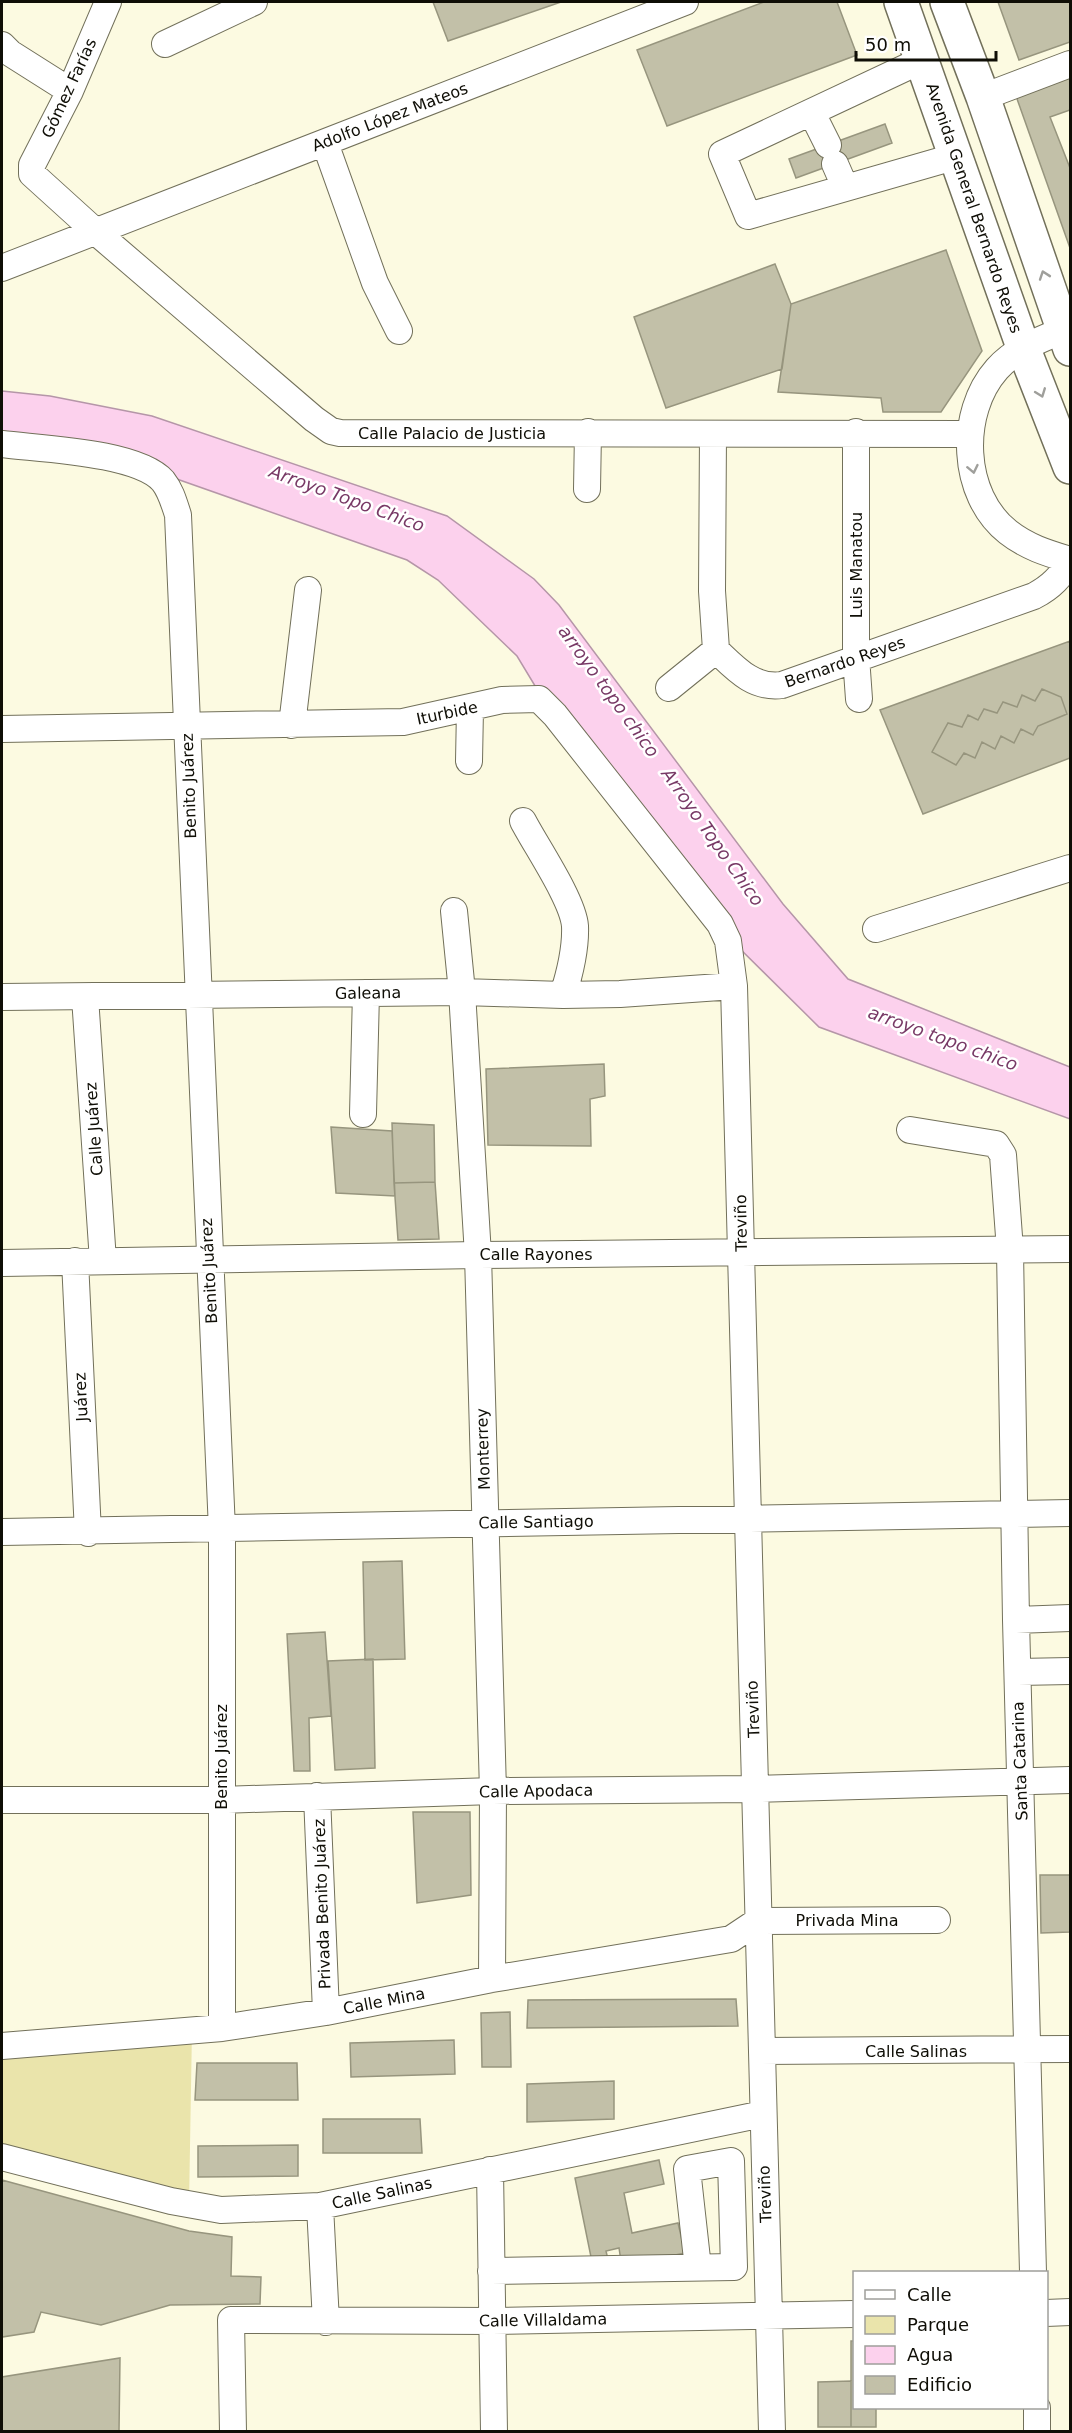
<svg xmlns="http://www.w3.org/2000/svg" width="1072" height="2433" font-family="'DejaVu Sans',sans-serif">
  <style>
    .green { fill: #eae4ab }
    .water { fill: #fcd1ed; stroke: #b596a8; stroke-width: 1.5 }
    .building { fill: #c2c0a8; stroke: #97957e; stroke-width: 1.5 }
    .lines { fill: none; stroke-linecap: round; stroke-linejoin: round }
    .minor-casing { stroke: #72705a; stroke-width: 28 }
    .major-casing { stroke: #72705a; stroke-width: 36 }
    .minor { stroke: #fff; stroke-width: 26 }
    .major { stroke: #fff; stroke-width: 33 }
    .oneway { stroke: #9f9f9b }
    .labels { text-anchor: middle; dominant-baseline: central; stroke-width: 5; stroke-linejoin: round; paint-order: stroke }
    .street-label { font-size: 16px; fill: #0f0e06; stroke: #fff }
    .water-label { font-size: 18px; font-style: italic; fill: #783966; stroke: #fff }
  </style>
  <rect width="100%" height="100%" fill="#fcfae1"/>
  <!-- green -->
  <path class="green" d="M192 2030 189 2205 2 2156V2046Z"/>
  <!-- water -->
  <path class="water" d="M2 391 50 396 152 416 447 516 534 579 559 605 783 904 848 979 1070 1067V1119L819 1027 728 937 549 709 517 656 438 580 407 560 137 465 2 445Z"/>
  <!-- building -->
  <path class="building" d="M433 2H561L448 41Z
    M764 2H837L857 55 667 126 637 50Z
    M998 2H1070V42L1019 60Z
    M1070 76V110L1050 117 1070 168V248L1016 96Z
    M885 124 892 143 796 178 789 159Z
    M946 250 982 351 941 412H883L881 398 778 392 791 304Z
    M775 264 791 304 782 369 666 408 634 317Z
    M1070 641V758L923 814 880 710Z
    M1042 689 1061 697 1067 714 1038 726 1033 735 1021 729 1014 743 1001 736 995 749 982 742 975 758 964 753 956 765 932 752 948 723 962 727 968 715 978 720 984 709 997 713 1003 702 1017 707 1022 695 1035 701Z
    M604 1064 605 1096 590 1099 591 1146 488 1145 486 1069Z
    M392 1123 434 1125 435 1182 394 1183Z
    M331 1127 392 1131 395 1196 336 1193Z
    M435 1182 439 1239 398 1240 394 1183Z
    M402 1561 405 1659 365 1660 363 1562Z
    M325 1632 331 1716 309 1718 310 1771H294L287 1634Z
    M373 1659 375 1768 335 1770 328 1661Z
    M413 1812H470L471 1895 417 1903Z
    M1040 1875H1070V1932L1041 1933Z
    M736 1999 738 2026 527 2028 528 2000Z
    M510 2012 511 2067H482L481 2013Z
    M454 2040 455 2074 351 2077 350 2043Z
    M197 2063H297L298 2100H195Z
    M614 2081V2119L527 2122V2084Z
    M323 2119H420L422 2153H323Z
    M298 2145V2176L198 2177V2146Z
    M659 2160 664 2184 624 2193 632 2233 678 2223 685 2253 640 2262 621 2261 619 2248 606 2251 609 2264 593 2267 575 2178Z
    M2 2180 189 2231 232 2237 231 2276 261 2277 260 2304 170 2305 101 2325 41 2312 34 2332 2 2337Z
    M851 2341H854V2408H876V2427H851Z
    M120 2358 119 2432H2V2377Z
    M851 2381V2427H818V2382Z"/>
  <g class="lines">
    <defs>
      <path id="minor" d="M108 2 70 91 32 165V174L96 232 314 419 331 431 340 433 969 434
        M165 44 254 2
        M2 45 10 53 70 91
        M922 60 722 154 748 216 957 156
        M983 97 1070 64
        M812 113 828 145
        M325 143 375 283 399 331
        M835 164 845 187
        M2 268 685 2
        M856 432V657L859 699
        M713 434 712 591 716 650C735 668 753 689 782 685L1034 596C1051 587 1061 577 1070 560 1047 553 1027 547 1008 532 961 495 958 413 997 369 1015 349 1039 340 1064 330H1070
        M2 444C41 449 137 452 163 481 171 491 174 503 178 515L222 1530V2028
        M587 489 588 432
        M669 688 716 650
        M292 725 308 590
        M2 729 403 722 502 700 539 699 555 715 720 924 728 941 734 986 772 2432
        M469 761 470 709
        M523 821C536 846 573 900 575 926 576 950 570 973 563 995
        M454 911 462 992 478 1255 493 1791 492 1979
        M876 929 1070 868
        M2 997 462 992 563 995 620 994 734 986
        M85 997 103 1261
        M363 1114 366 993
        M910 1130 996 1144 1003 1155 1010 1250 1016 1620 1033 2272
        M75 1261 88 1533
        M2 1263 478 1255 1070 1249
        M2 1532 1070 1513
        M1016 1620 1070 1618
        M1018 1672 1070 1671
        M317 1796 326 2012
        M2 1800H221L493 1791 755 1789 1070 1780
        M2 2046 222 2028 326 2012 492 1979 731 1939 758 1921 937 1920
        M762 2051 1070 2049
        M2 2157 171 2201 221 2210 320 2206 763 2114
        M490 2170 494 2432
        M320 2206 326 2322
        M491 2271 734 2267 731 2161 687 2169 698 2268
        M1046 2313 1070 2312
        M1037 2408V2432
        M233 2432 231 2320 492 2321 854 2314"/>
      <path id="major" d="M901 2 1023 347 1070 467
        M947 2 983 97 1070 349"/>
    </defs>
    <!-- minor casing -->
    <use href="#minor" class="minor-casing"/>
    <!-- major casing -->
    <use href="#major" class="major-casing"/>
    <!-- minor -->
    <use href="#minor" class="minor"/>
    <!-- major -->
    <use href="#major" class="major"/>
  </g>
  <!-- one-way arrows -->
  <defs><path id="oneway-chevron" d="M-2-3.5L2.5 0L-2 3.5" fill="none" stroke-width="1.6" stroke-linecap="round" stroke-linejoin="round" transform="scale(1.5)"/></defs>
  <g class="oneway">
    <use href="#oneway-chevron" transform="translate(1044 275) rotate(-109)"/>
    <use href="#oneway-chevron" transform="translate(1041 393) rotate(69)"/>
    <use href="#oneway-chevron" transform="translate(973 469) rotate(78)"/>
  </g>
  <g class="labels">
    <!-- street labels -->
    <g class="street-label">
      <text transform="translate(69 88) rotate(-65)">Gómez Farías</text>
      <text transform="translate(390 117) rotate(-21)">Adolfo López Mateos</text>
      <text transform="translate(974 208) rotate(71)">Avenida General Bernardo Reyes</text>
      <text x="452" y="433">Calle Palacio de Justicia</text>
      <text transform="translate(856 565) rotate(-90)">Luis Manatou</text>
      <text transform="translate(845 662) rotate(-19)">Bernardo Reyes</text>
      <text transform="translate(447 713) rotate(-12)">Iturbide</text>
      <text transform="translate(189 786) rotate(-92)">Benito Juárez</text>
      <text transform="translate(368 993) rotate(-1)">Galeana</text>
      <text transform="translate(94 1129) rotate(-94)">Calle Juárez</text>
      <text transform="translate(741 1223) rotate(-91)">Treviño</text>
      <text x="536" y="1254">Calle Rayones</text>
      <text transform="translate(209 1271) rotate(-93)">Benito Juárez</text>
      <text transform="translate(81 1397) rotate(-93)">Juárez</text>
      <text transform="translate(483 1449) rotate(-92)">Monterrey</text>
      <text transform="translate(536 1522) rotate(-1)">Calle Santiago</text>
      <text transform="translate(753 1709) rotate(-92)">Treviño</text>
      <text transform="translate(221 1757) rotate(-90)">Benito Juárez</text>
      <text transform="translate(1020 1761) rotate(-92)">Santa Catarina</text>
      <text transform="translate(536 1791) rotate(-1)">Calle Apodaca</text>
      <text transform="translate(322 1904) rotate(-92)">Privada Benito Juárez</text>
      <text x="847" y="1920">Privada Mina</text>
      <text transform="translate(384 2001) rotate(-11)">Calle Mina</text>
      <text x="916" y="2051">Calle Salinas</text>
      <text transform="translate(382 2193) rotate(-12)">Calle Salinas</text>
      <text transform="translate(765 2194) rotate(-92)">Treviño</text>
      <text transform="translate(543 2320) rotate(-1)">Calle Villaldama</text>
    </g>
    <!-- water labels -->
    <g class="water-label">
      <text transform="translate(347 498) rotate(20)">Arroyo Topo Chico</text>
      <text transform="translate(609 691) rotate(54)">arroyo topo chico</text>
      <text transform="translate(713 837) rotate(55)">Arroyo Topo Chico</text>
      <text transform="translate(943 1038) rotate(20)">arroyo topo chico</text>
    </g>
  </g>
  <!-- border -->
  <rect width="1072" height="2433" fill="none" stroke="#0f0e06" stroke-width="6"/>
  <!-- legend -->
  <rect x="853" y="2271" width="195" height="138" fill="#ffffff" stroke="#9f9f9b" stroke-width="1.5"/>
  <rect x="865" y="2290" width="30" height="9" fill="#ffffff" stroke="#9f9f9b" stroke-width="1.5"/>
  <text x="907" y="2301" font-size="18" fill="#0f0e06">Calle</text>
  <rect x="865" y="2316" width="30" height="18" fill="#eae4ab" stroke="#9f9f9b" stroke-width="1.5"/>
  <text x="907" y="2331" font-size="18" fill="#0f0e06">Parque</text>
  <rect x="865" y="2346" width="30" height="18" fill="#fcd1ed" stroke="#9f9f9b" stroke-width="1.5"/>
  <text x="907" y="2361" font-size="18" fill="#0f0e06">Agua</text>
  <rect x="865" y="2376" width="30" height="18" fill="#c2c0a8" stroke="#9f9f9b" stroke-width="1.5"/>
  <text x="907" y="2391" font-size="18" fill="#0f0e06">Edificio</text>
  <!-- scale -->
  <path d="M856 51v9h140v-9" fill="none" stroke="#0f0e06" stroke-width="3"/>
  <text x="865" y="51" font-size="18" fill="#0f0e06" stroke="#ffffff" stroke-width="4.5" paint-order="stroke">50 m</text>
</svg>
